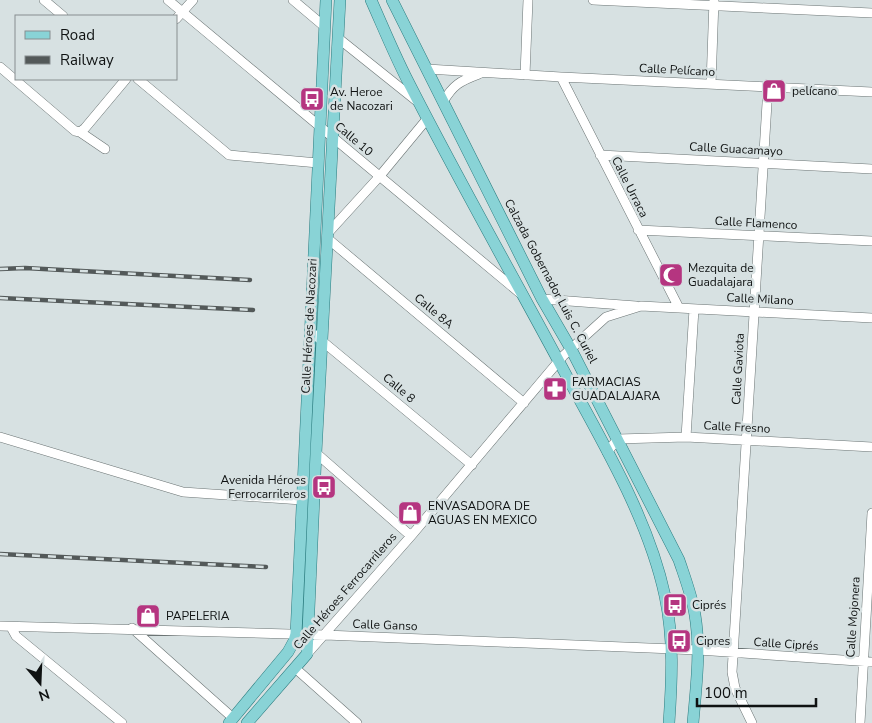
<svg xmlns="http://www.w3.org/2000/svg" width="872" height="723" font-family="'Nunito Sans',sans-serif">
  <style>
    .lines { fill: none; stroke-linecap: round; stroke-linejoin: round }
    .minor-casing { stroke: #6b7474; stroke-width: 10 }
    .major-casing { stroke: #2b7c7f; stroke-width: 12 }
    .minor { stroke: #fff; stroke-width: 9 }
    .major { stroke: #89d3d6; stroke-width: 11 }
    .rail-casing { stroke: #535959; stroke-width: 4.5 }
    .rail { stroke: #d7e1e2; stroke-width: 2.5; stroke-dasharray: 8; stroke-linecap: butt }
    .labels { text-anchor: middle; dominant-baseline: central; stroke-width: 5; stroke-linejoin: round; paint-order: stroke }
    .street-label { font-size: 12px; fill: #0f1212; stroke: #d7e1e2 }
    .poi-label { font-size: 12px; fill: #0f1212; stroke: #d7e1e2; text-anchor: start }
  </style>
  <rect width="100%" height="100%" fill="#d7e1e2"/>
  <g class="lines">
    <defs>
      <path id="minor" d="M44 0 63 16
        M168 0 521 294
        M293 0 325 27
        M593 0 872 13
        M176 19 193 0
        M338 38 418 102
        M0 67 75 131 80 132 105 149
        M427 69 561 77 872 92
        M525 75 528 0
        M561 77 679 308
        M138 79 229 155 318 163
        M711 84 714 0
        M443 102C453 85 460 81 479 74
        M80 132 85 128 126 79
        M600 155 872 169
        M638 230 872 241
        M328 233 379 177 427 119
        M327 238 524 403
        M542 299 636 306
        M310 331 472 465
        M0 437 183 492 302 500
        M686 437 694 309
        M607 452 618 439 686 437 872 447
        M316 453 411 536
        M0 626 325 635 698 650 872 662
        M11 627 16 636 122 723
        M132 628 233 718
        M307 654 411 536 563 356 606 317 641 306 872 318
        M295 668 357 723
        M752 723 735 688 732 672 768 87
        M860 723 872 513"/>
      <path id="major" d="M371 0C384 29 396 59 411 87 460 183 513 276 564 371 602 442 648 517 665 596 674 639 672 680 669 723
        M392 0 542 299 571 349 679 560C685 578 692 596 695 615 701 651 696 687 693 723
        M229 723 288 652 294 641 296 634 326 0
        M247 723 307 654 316 453 340 0"/>
    </defs>
    <!-- minor casing -->
    <use href="#minor" class="minor-casing"/>
    <!-- major casing -->
    <use href="#major" class="major-casing"/>
    <!-- minor -->
    <use href="#minor" class="minor"/>
    <!-- major -->
    <use href="#major" class="major"/>
    <defs>
      <path id="rail" d="M0 269 25 268 250 280
        M0 298 253 310
        M0 554 266 567"/>
    </defs>
    <!-- rail casing -->
    <use href="#rail" class="rail-casing"/>
    <!-- rail -->
    <use href="#rail" class="rail"/>
  </g>
  <!-- icons -->
  <defs>
    <symbol id="shop-square" viewBox="-11 -11 22 22"><rect x="-9" y="-9" width="18" height="18" rx="4" fill="#b53580" stroke="#d7e1e2"/><path d="M-5-2.5h2.3a2.7 3.5 0 0 1 5.4 0H5L5.5 6h-11ZM-1.5-2.5h3a1.5 2.3 0 0 0-3 0Z" fill="#fff"/></symbol>
    <symbol id="bus-square" viewBox="-11 -11 22 22"><rect x="-9" y="-9" width="18" height="18" rx="4" fill="#b53580" stroke="#d7e1e2"/><path d="M-5-6H5V4H4V6H2V4H-2V6H-4V4H-5ZM-3.5-4V0h7V-4ZM-3.5 1.2v1.5H-2V1.2ZM2 1.2v1.5H3.5V1.2Z" fill="#fff"/></symbol>
    <symbol id="mosque-square" viewBox="-11 -11 22 22"><rect x="-9" y="-9" width="18" height="18" rx="4" fill="#b53580" stroke="#d7e1e2"/><path d="M3.5-4.9A6 6 0 1 0 3.5 4.9A5 5 0 1 1 3.5-4.9Z" fill="#fff"/></symbol>
    <symbol id="pharmacy-square" viewBox="-11 -11 22 22"><rect x="-9" y="-9" width="18" height="18" rx="4" fill="#b53580" stroke="#d7e1e2"/><path d="M-2-6h4v4h4v4h-4v4h-4v-4h-4v-4h4Z" fill="#fff"/></symbol>
  </defs>
  <g fill-rule="evenodd">
    <use href="#shop-square" x="760" y="77" width="28" height="28"/>
    <use href="#bus-square" x="298" y="85" width="28" height="28"/>
    <use href="#mosque-square" x="657" y="261" width="28" height="28"/>
    <use href="#pharmacy-square" x="541" y="375" width="28" height="28"/>
    <use href="#bus-square" x="310" y="473" width="28" height="28"/>
    <use href="#shop-square" x="396" y="499" width="28" height="28"/>
    <use href="#bus-square" x="661" y="591" width="28" height="28"/>
    <use href="#shop-square" x="134" y="602" width="28" height="28"/>
    <use href="#bus-square" x="665" y="627" width="28" height="28"/>
  </g>
  <g class="labels">
    <!-- street labels -->
    <g class="street-label">
      <text transform="translate(677 70) rotate(3)">Calle Pelícano</text>
      <text transform="translate(354 139) rotate(40)">Calle 10</text>
      <text transform="translate(736 149) rotate(3)">Calle Guacamayo</text>
      <text transform="translate(630 187) rotate(63)">Calle Urraca</text>
      <text transform="translate(756 223) rotate(3)">Calle Flamenco</text>
      <text transform="translate(551 281) rotate(62)">Calzada Gobernador Luis C. Curiel</text>
      <text transform="translate(760 299) rotate(3)">Calle Milano</text>
      <text transform="translate(434 311) rotate(40)">Calle 8A</text>
      <text transform="translate(309 326) rotate(-87)">Calle Héroes de Nacozari</text>
      <text transform="translate(738 369) rotate(-87)">Calle Gaviota</text>
      <text transform="translate(399 388) rotate(40)">Calle 8</text>
      <text transform="translate(737 427) rotate(3)">Calle Fresno</text>
      <text transform="translate(345 591) rotate(-49)">Calle Héroes Ferrocarrileros</text>
      <text transform="translate(853 617) rotate(-86)">Calle Mojonera</text>
      <text transform="translate(385 625) rotate(2)">Calle Ganso</text>
      <text transform="translate(786 644) rotate(4)">Calle Ciprés</text>
    </g>
    <!-- poi labels -->
    <g class="poi-label">
      <text x="792" y="91">pelícano</text>
      <text x="330" y="92">Av. Heroe<tspan x="330" dy="14">de Nacozari</tspan></text>
      <text x="688" y="268">Mezquita de<tspan x="688" dy="14">Guadalajara</tspan></text>
      <text x="572" y="382">FARMACIAS<tspan x="572" dy="14">GUADALAJARA</tspan></text>
      <text x="306" y="480" text-anchor="end">Avenida Héroes<tspan x="306" dy="14">Ferrocarrileros</tspan></text>
      <text x="428" y="506">ENVASADORA DE<tspan x="428" dy="14">AGUAS EN MEXICO</tspan></text>
      <text x="692" y="605">Ciprés</text>
      <text x="166" y="616">PAPELERIA</text>
      <text x="696" y="641">Cipres</text>
    </g>
  </g>
  <!-- legend -->
  <rect x="15" y="15" width="162" height="65" fill="#d7e1e2" stroke="#878e8f"/>
  <rect x="25" y="31" width="25" height="8" fill="#89d3d6" stroke="#878e8f"/>
  <text x="60" y="40" font-size="15" fill="#0f1212">Road</text>
  <rect x="25" y="56" width="25" height="8" fill="#535959" stroke="#878e8f"/>
  <text x="60" y="65" font-size="15" fill="#0f1212">Railway</text>
  <!-- north arrow -->
  <g transform="translate(40 683) rotate(161)" stroke="#d7e1e2" stroke-width="4" paint-order="stroke">
  <path d="M0-4L9 19L0 12L-9 19Z" fill="#0f1212"/>
  <text y="-8" font-size="14" font-weight="bold" text-anchor="middle" fill="#0f1212">N</text>
  </g>
  <!-- scale -->
  <path d="M697 698v8h119v-8" fill="none" stroke="#0f1212" stroke-width="2.5"/>
  <text x="704" y="698" font-size="15" fill="#0f1212" stroke="#d7e1e2" stroke-width="4" paint-order="stroke">100 m</text>
</svg>
